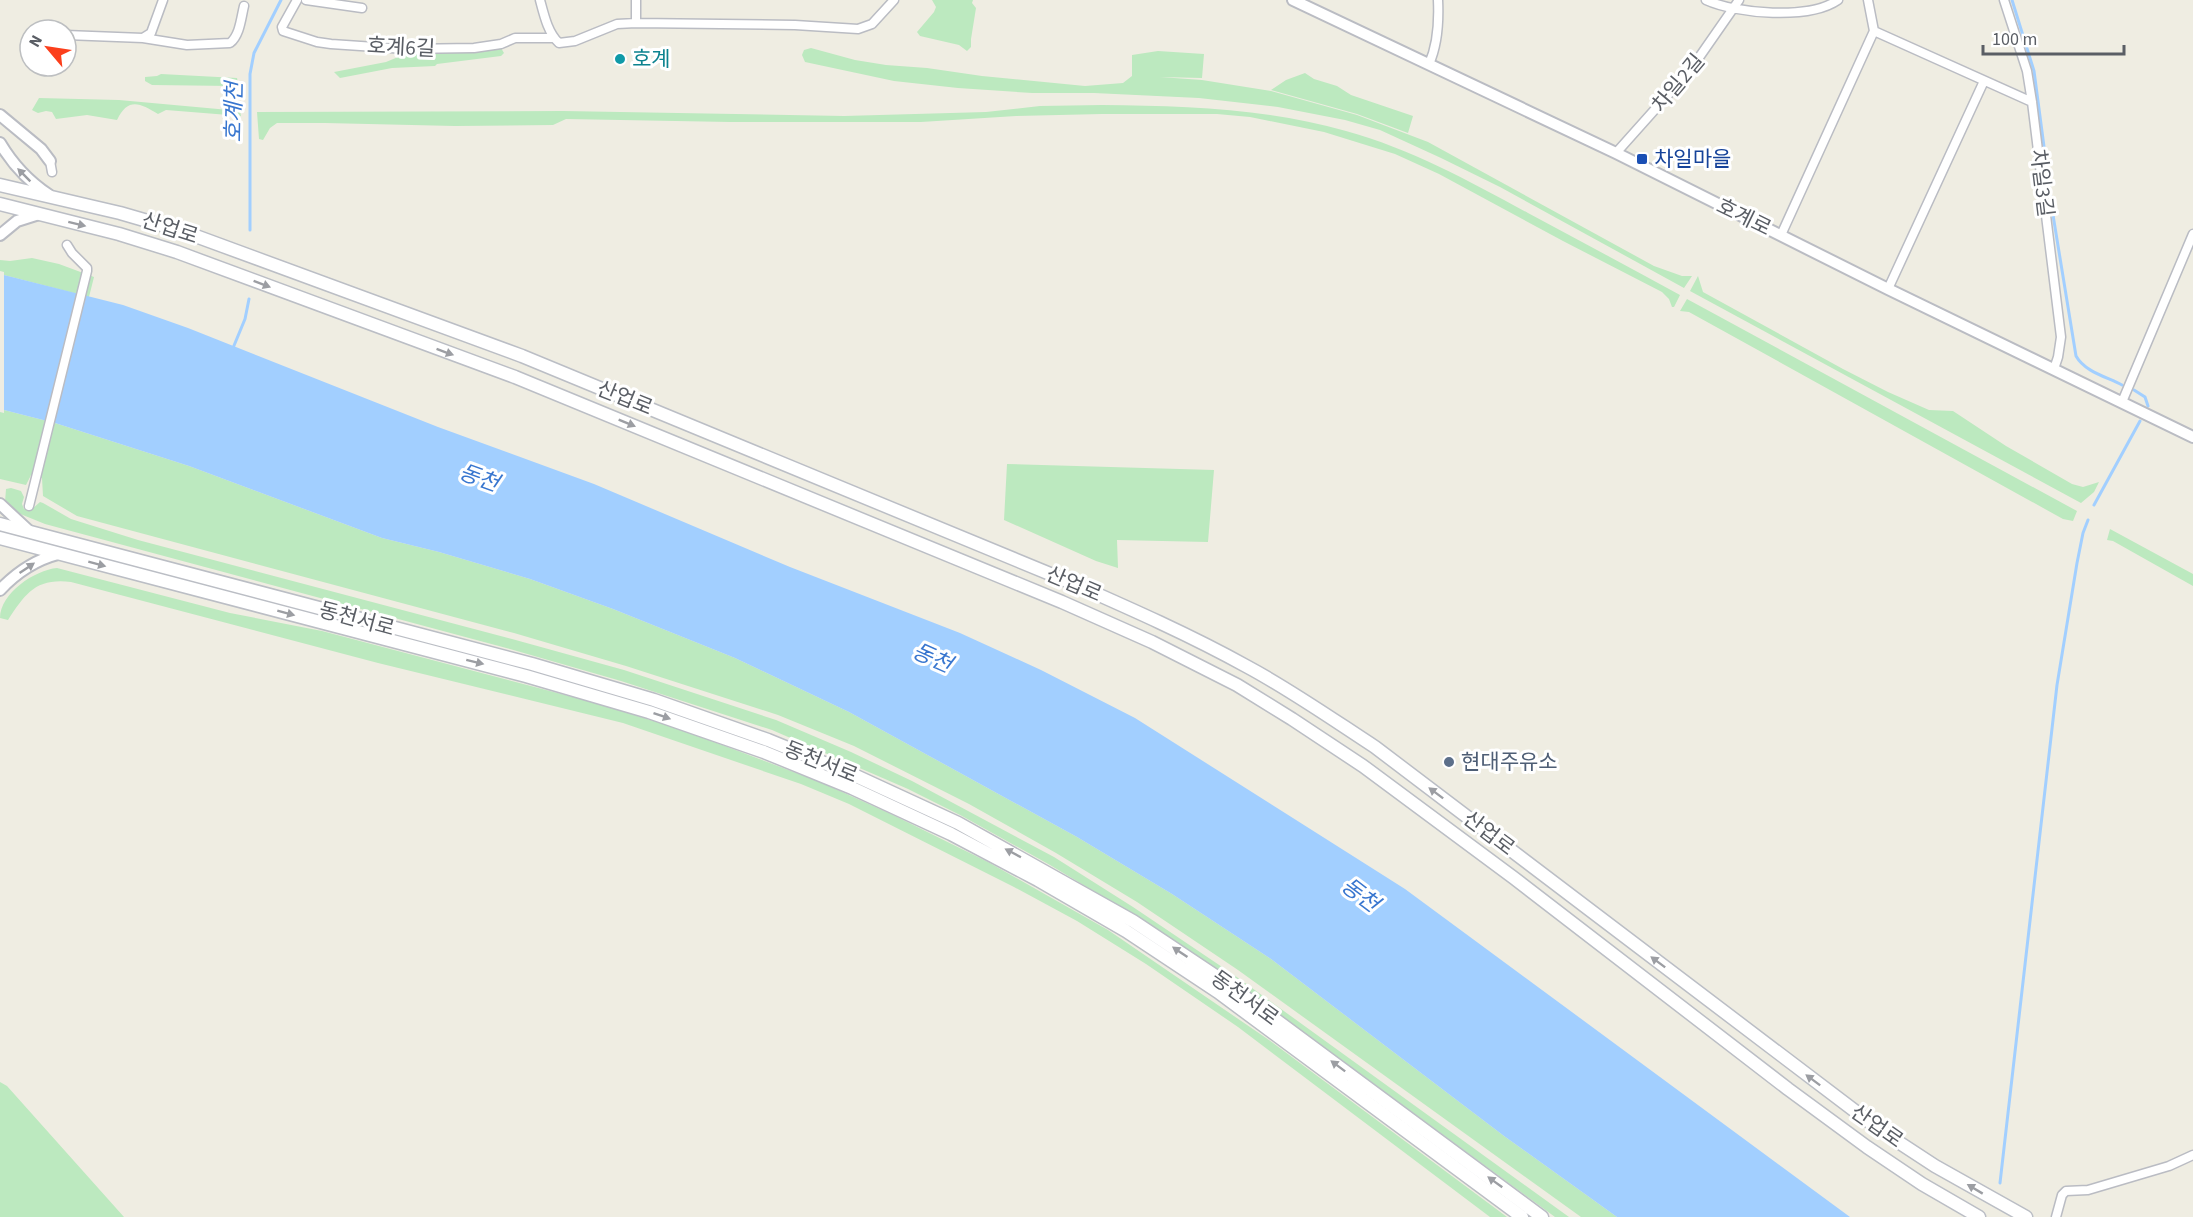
<svg xmlns="http://www.w3.org/2000/svg" width="2193" height="1217" font-family="'Source Sans 3','Noto Sans KR',sans-serif">
  <style>
    .green { fill: #bce9bf }
    .water { fill: #a2cfff }
    .pier { fill: #efede2 }
    .lines { fill: none; stroke-linecap: round; stroke-linejoin: round }
    .stream { stroke: #a2cfff; stroke-width: 3 }
    .minor-casing { stroke: #babcc3; stroke-width: 11 }
    .tertiary-casing { stroke: #babcc3; stroke-width: 14 }
    .secondary-casing { stroke: #bbbec5; stroke-width: 15 }
    .minor { stroke: #fff; stroke-width: 8 }
    .tertiary { stroke: #fff; stroke-width: 10 }
    .secondary { stroke: #fff; stroke-width: 12 }
    .oneway { fill: #9c9ea3 }
    .culture-dot { fill: #0f9aa8; stroke: #fff; stroke-width: 2 }
    .transit-dot { fill: #1a4fb4; stroke: #fff; stroke-width: 2 }
    .service-dot { fill: #5c6f8a; stroke: #fff; stroke-width: 2 }
    .labels { text-anchor: middle; dominant-baseline: central; stroke-width: 6; stroke-linejoin: round; paint-order: stroke }
    .street-label { font-size: 21px; fill: #5a5e65; stroke: #fff }
    .culture-label { font-size: 21px; fill: #0d838f; stroke: #fff; text-anchor: start }
    .transit-label { font-size: 21px; fill: #164399; stroke: #fff; text-anchor: start }
    .service-label { font-size: 21px; fill: #4e5e75; stroke: #fff; text-anchor: start }
    .water-label { font-size: 22px; font-style: italic; fill: #3876cf; stroke: #fff }
  </style>
  <rect width="100%" height="100%" fill="#efede2"/>
  <!-- green -->
  <path class="green" d="M932 0H973L972 3 976 8 971 39V47L967 51 959 45 920 36 917 32 934 12 936 7Z
    M501 48 504 53 501 56 437 64 435 66 392 68 340 78 334 72 386 62 403 55V52Z
    M811 48 855 60 886 65 927 68 982 76 1085 86 1123 83 1132 76V55L1158 51 1204 54 1202 78 1160 77 1202 80 1271 91 1357 115 1428 142 1654 266 1682 276H1692L1684 288 1500 187 1441 158 1380 130 1345 120 1278 107 1199 98 1094 93H1032L958 88 894 81 805 62 802 55 804 50Z
    M1305 73 1314 79 1337 86 1351 95 1413 116 1408 133 1357 114 1271 90 1286 80Z
    M161 74 237 78 238 83 232 86 152 85 145 81V77L157 76Z
    M39 98 119 100 240 111 241 116 166 110 158 114C140 103 128 97 117 120L87 115 56 119 52 112 46 111 38 113 32 110Z
    M1102 105C1185 106 1265 108 1346 131 1411 149 1469 181 1528 213 1579 240 1630 268 1680 295L1674 307H1672L1669 299 1662 292 1563 241 1439 174 1395 154 1324 132 1250 117 1217 114H1102L1016 116 921 122H730L566 119 553 125 455 126 325 123H277L270 128 263 140 259 139 257 112 563 111 844 116 986 112 1040 106Z
    M32 258 59 264 94 277 89 297 0 274V260L10 261Z
    M1698 276 1703 292 1843 369 1888 392 1929 410 1953 411 2006 446 2072 484 2083 487 2099 482 2094 492 2081 503 1690 291Z
    M1687 299 2077 511 2073 521 2063 519 1689 312 1680 311Z
    M0 409 55 423 189 466 382 538 439 552 530 579 613 609 735 658 849 712 1077 837 1172 894 1271 959 1504 1136 1617 1217H1581L1238 970 1137 902 1056 853 969 804 854 746 778 715 626 666 514 633 77 516 43 496 42 478 31 475 26 485 0 479Z
    M1007 464 1214 470 1208 542 1117 540 1118 568 1096 561 1004 520Z
    M11 488 21 491 24 497 22 504 24 509 31 510 40 502 43 503 71 519 138 540 512 639 624 670 776 720 851 752 912 781 1054 857 1133 907 1234 975 1569 1217H1555L1231 979 1135 916 1050 865 962 816 908 789 772 730 621 681 510 649 45 524 13 511 5 502 6 489Z
    M2110 529 2193 574V586L2113 541 2107 540Z
    M57 568 230 613 322 631 588 701 667 725 725 746 820 782 891 814 988 862 1108 930 1269 1040 1507 1217H1490L1238 1027 1146 964 1077 921 1014 887 849 804 801 784 623 723 378 663 71 582C36 578 26 593 8 620L0 618C0 593 35 570 57 568Z
    M0 1082 7 1086 124 1217H0Z"/>
  <!-- water -->
  <path class="water" d="M0 274 123 305 188 328 438 427 594 484 790 567 960 633 1041 670 1135 718 1405 889 1850 1217H1617L1504 1136 1271 959 1172 894 1077 837 849 712 735 658 613 609 530 579 439 552 382 538 189 466 55 423 0 409Z"/>
  <!-- pier -->
  <path class="pier" d="M0 271 4 272V413L0 412Z"/>
  <g class="lines">
    <!-- stream -->
    <path class="stream" d="M2012 0 2034 71 2053 215 2076 356C2085 372 2107 377 2122 385
      M250 230V74L254 53 281 0
      M233 348 245 319 249 299
      M2134 390 2145 397 2148 406
      M2094 505 2140 421
      M2000 1183 2057 685 2077 563 2083 533 2088 520"/>
    <defs>
      <path id="minor" d="M297 0 282 27 283 31 317 42 331 44 405 49 474 48 501 44 515 38H554
        M306 0 362 8
        M540 0C544 15 548 33 559 43L575 41 617 24 636 23
        M636 0V23L795 25 858 29 872 24 894 0
        M1706 0C1737 14 1809 20 1838 0
        M2004 0 2027 71 2032 102 2061 337 2058 357 2054 369
        M1874 31 2032 102
        M66 35 143 38 151 33 163 0
        M143 38 187 45 230 43C240 35 241 18 244 6
        M1429 64C1438 44 1439 21 1438 0
        M1616 153 1691 69 1739 0
        M50 161 52 172
        M1781 235 1874 31 1868 0
        M1888 289 1984 81
        M2122 402 2193 234
        M29 506 87 271V268L72 253 67 245
        M2056 1217 2062 1195 2066 1191 2088 1190 2169 1166 2193 1155"/>
      <path id="tertiary" d="M1293 0 1616 153 1888 289 2193 437
        M0 115 41 149 50 161
        M0 143C13 165 28 181 49 195
        M0 235 17 221 39 214
        M0 504 29 531
        M0 590C16 573 35 560 58 554"/>
      <path id="secondary" d="M0 185 120 213 182 231 522 356 1072 583C1131 609 1190 635 1246 666 1291 690 1332 719 1375 747L1880 1130 1935 1166 2026 1217
        M0 204 119 234 177 252 515 377 1062 602 1152 642 1237 685 1292 719 1363 766 1514 878 1788 1089 1867 1147 1922 1184 1979 1217
        M0 524 532 664 654 700 768 740 856 776 958 823 1133 921 1226 983 1542 1217
        M0 538 526 676 649 712 764 752 852 788 951 834 1038 880 1126 931 1218 992 1522 1217"/>
    </defs>
    <!-- minor casing -->
    <use href="#minor" class="minor-casing"/>
    <!-- tertiary casing -->
    <use href="#tertiary" class="tertiary-casing"/>
    <!-- secondary casing -->
    <use href="#secondary" class="secondary-casing"/>
    <!-- minor -->
    <use href="#minor" class="minor"/>
    <!-- tertiary -->
    <use href="#tertiary" class="tertiary"/>
    <!-- secondary -->
    <use href="#secondary" class="secondary"/>
  </g>
  <!-- one-way arrows -->
  <defs><path id="oneway-solid" d="M-6-.8H1V-3.2L6.5 0L1 3.2V.8H-6Z" transform="scale(1.5)"/></defs>
  <g class="oneway">
    <use href="#oneway-solid" transform="translate(24 175) rotate(-135)"/>
    <use href="#oneway-solid" transform="translate(77 224) rotate(14)"/>
    <use href="#oneway-solid" transform="translate(262 284) rotate(21)"/>
    <use href="#oneway-solid" transform="translate(445 352) rotate(20)"/>
    <use href="#oneway-solid" transform="translate(627 423) rotate(22)"/>
    <use href="#oneway-solid" transform="translate(97 564) rotate(15)"/>
    <use href="#oneway-solid" transform="translate(27 568) rotate(-34)"/>
    <use href="#oneway-solid" transform="translate(286 613) rotate(15)"/>
    <use href="#oneway-solid" transform="translate(475 662) rotate(14)"/>
    <use href="#oneway-solid" transform="translate(662 716) rotate(19)"/>
    <use href="#oneway-solid" transform="translate(1436 793) rotate(-143)"/>
    <use href="#oneway-solid" transform="translate(1013 853) rotate(-152)"/>
    <use href="#oneway-solid" transform="translate(1180 952) rotate(-146)"/>
    <use href="#oneway-solid" transform="translate(1658 962) rotate(-143)"/>
    <use href="#oneway-solid" transform="translate(1338 1066) rotate(-143)"/>
    <use href="#oneway-solid" transform="translate(1813 1080) rotate(-143)"/>
    <use href="#oneway-solid" transform="translate(1495 1182) rotate(-144)"/>
    <use href="#oneway-solid" transform="translate(1975 1189) rotate(-149)"/>
  </g>
  <!-- markers -->
  <circle class="culture-dot" cx="620" cy="59" r="6"/>
  <rect class="transit-dot" x="1636" y="153" width="12" height="12" rx="3"/>
  <circle class="service-dot" cx="1449" cy="762" r="6"/>
  <g class="labels">
    <!-- street labels -->
    <g class="street-label">
      <text transform="translate(401 47) rotate(3)">호계6길</text>
      <text transform="translate(1678 83) rotate(-50)">차일2길</text>
      <text transform="translate(2042 183) rotate(83)">차일3길</text>
      <text transform="translate(1744 217) rotate(26)">호계로</text>
      <text transform="translate(170 228) rotate(18)">산업로</text>
      <text transform="translate(625 398) rotate(22)">산업로</text>
      <text transform="translate(1074 584) rotate(23)">산업로</text>
      <text transform="translate(357 619) rotate(15)">동천서로</text>
      <text transform="translate(821 762) rotate(22)">동천서로</text>
      <text transform="translate(1489 833) rotate(37)">산업로</text>
      <text transform="translate(1245 998) rotate(36)">동천서로</text>
      <text transform="translate(1877 1126) rotate(35)">산업로</text>
    </g>
    <!-- culture labels -->
    <g class="culture-label">
      <text x="632" y="59">호계</text>
    </g>
    <!-- transit labels -->
    <g class="transit-label">
      <text x="1654" y="159">차일마을</text>
    </g>
    <!-- service labels -->
    <g class="service-label">
      <text x="1461" y="762">현대주유소</text>
    </g>
    <!-- water labels -->
    <g class="water-label">
      <text transform="translate(234 112) rotate(-89)">호계천</text>
      <text transform="translate(479 478) rotate(20)">동천</text>
      <text transform="translate(932 658) rotate(24)">동천</text>
      <text transform="translate(1360 895) rotate(37)">동천</text>
    </g>
  </g>
  <!-- north arrow -->
  <g transform="translate(48 48) rotate(299)"><circle r="28" fill="#ffffff" stroke="#bdbfc1" stroke-width="1.5"/>
  <path d="M0-4.5L10 22L0 15L-10 22Z" fill="#fb3f1c"/>
  <text y="-9" font-size="16" font-weight="bold" text-anchor="middle" fill="#5a5e65">N</text>
  </g>
  <!-- scale -->
  <path d="M1983 45v9h141v-9" fill="none" stroke="#5a5e65" stroke-width="3"/>
  <text x="1992" y="45" font-size="18" fill="#5a5e65" stroke="#ffffff" stroke-width="4.5" paint-order="stroke">100 m</text>
</svg>
